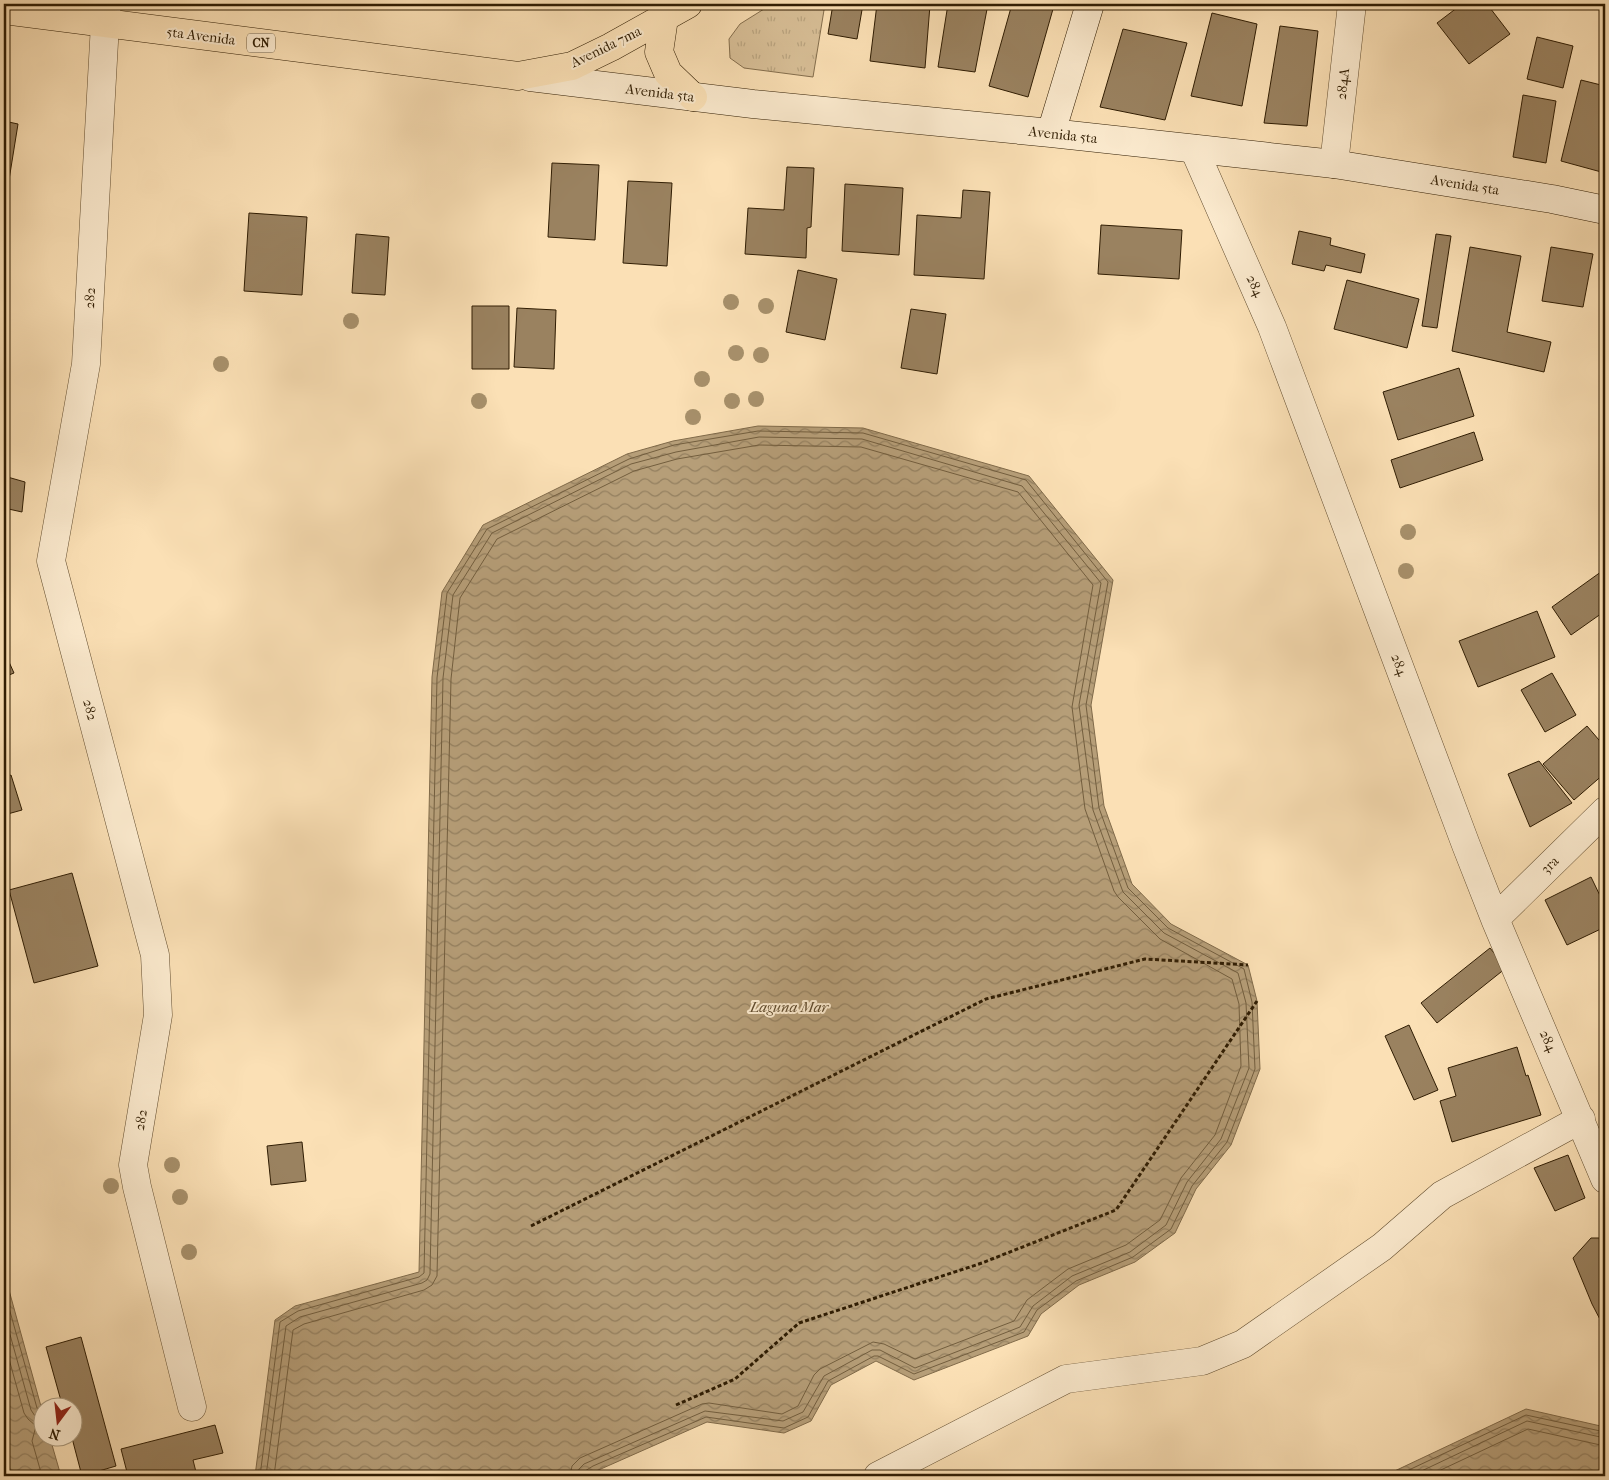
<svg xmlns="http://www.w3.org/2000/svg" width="1609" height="1480" font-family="'IM FELL French Canon',serif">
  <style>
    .grass { fill: url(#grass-tufts); stroke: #846e4d }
    .water { fill: url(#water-waves); stroke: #806a49 }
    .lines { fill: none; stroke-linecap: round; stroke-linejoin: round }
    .shore { stroke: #735e3e; stroke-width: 1 }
    .building { fill: #9a8260; stroke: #301d03 }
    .street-casing { stroke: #634e30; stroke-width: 29 }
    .secondary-casing { stroke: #301d03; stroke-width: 29 }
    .highway-casing { stroke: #301d03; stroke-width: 29 }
    .path { stroke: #301d03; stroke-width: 3; stroke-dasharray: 4 2.5; stroke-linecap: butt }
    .street { stroke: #fcebcf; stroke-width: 28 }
    .secondary { stroke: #fcebcf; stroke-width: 28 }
    .highway { stroke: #fbe0b5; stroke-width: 28 }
    .tree { fill: #a7906b }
    .labels { text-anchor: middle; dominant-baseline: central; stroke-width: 4; stroke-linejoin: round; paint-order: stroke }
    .shield { fill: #fcebcf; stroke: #6d5b40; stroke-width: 1 }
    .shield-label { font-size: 12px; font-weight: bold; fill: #301d03 }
    .street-label { font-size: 14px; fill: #301d03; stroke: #fcebcf }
    .water-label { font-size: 15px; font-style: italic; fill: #5f4a2c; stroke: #fcebcf }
  </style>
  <defs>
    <pattern id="grass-tufts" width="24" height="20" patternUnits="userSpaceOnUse" patternTransform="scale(1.25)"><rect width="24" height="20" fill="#d8bf97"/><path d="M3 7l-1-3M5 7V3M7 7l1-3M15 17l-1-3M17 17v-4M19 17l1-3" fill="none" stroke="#baa480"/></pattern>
    <pattern id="water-waves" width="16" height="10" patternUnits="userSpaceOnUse" patternTransform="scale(1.25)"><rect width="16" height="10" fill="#b69e78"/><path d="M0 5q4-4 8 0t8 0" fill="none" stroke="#948060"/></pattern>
  </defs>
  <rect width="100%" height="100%" fill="#fbe0b5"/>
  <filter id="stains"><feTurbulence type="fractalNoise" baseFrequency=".004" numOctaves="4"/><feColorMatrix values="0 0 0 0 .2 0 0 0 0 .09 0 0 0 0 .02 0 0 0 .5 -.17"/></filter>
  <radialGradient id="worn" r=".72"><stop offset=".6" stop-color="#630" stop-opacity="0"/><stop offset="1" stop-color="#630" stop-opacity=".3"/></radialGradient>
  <!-- grass -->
  <path class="grass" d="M772 4H825L813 77 744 68 730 58 729 39 740 24Z"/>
  <!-- water -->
  <path class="water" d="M758 426 863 428 1029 476 1113 580 1091 705 1104 806 1132 884 1171 924 1248 965 1257 1001 1260 1069 1231 1145 1196 1189 1175 1233 1135 1262 1079 1285 1041 1314 1028 1336 914 1380 876 1361 831 1385 811 1421 784 1433 707 1422 585 1476H255L275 1320 295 1306 419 1272 432 677 442 592 483 525 627 454 673 441Z
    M4 1272 42 1410V1438H50L61 1476H4Z
    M1526 1409 1605 1427V1476H1384Z"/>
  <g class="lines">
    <!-- shore -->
    <path class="shore" d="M4 1290 37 1408 42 1412
      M4 1313 31 1410 35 1416 42 1419
      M4 1341 24 1413 28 1419 36 1426 32 1441 42 1476
      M260 1476 280 1322 298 1311 419 1277 424 1273 437 678 447 593 487 529 629 459 674 445 758 431 863 433 1026 480 1108 582 1086 705 1099 808 1128 888 1168 928 1244 969 1252 1002 1255 1069 1227 1142 1192 1186 1171 1229 1133 1257 1076 1281 1037 1310 1024 1332 914 1374 878 1356H874L828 1381 808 1417 784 1428 706 1417 593 1466 585 1471 584 1476
      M266 1476 286 1326 300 1317 422 1283 427 1280 430 1274 443 678 453 595 492 533 631 464 676 452 759 437 862 439 1022 486 1101 583 1079 705 1093 810 1123 892 1164 933 1238 973 1246 1003 1249 1068 1221 1139 1187 1182 1166 1225 1130 1252 1072 1276 1033 1306 1020 1327 915 1368 880 1350H872L824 1376 803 1412 783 1421 705 1411 584 1464 579 1469 577 1476
      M274 1476 293 1330 304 1324 424 1290 432 1285 437 1276 451 679 460 598 497 539 634 471 677 459 759 445 861 447 1018 492 1093 585 1072 707 1085 809 1114 891 1118 897 1160 939 1232 979 1239 1004 1241 1066 1215 1135 1181 1178 1160 1220 1126 1245 1068 1269 1027 1300 1014 1321 915 1359 884 1344 873 1342 820 1369 814 1375 798 1406 782 1414 709 1403 702 1404 580 1458 572 1466 570 1476
      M1396 1476 1526 1415 1605 1432
      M1411 1476 1527 1421 1605 1438
      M1428 1476 1528 1429 1605 1446"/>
  </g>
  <!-- building -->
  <path class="building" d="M833 4H863L857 39 828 34Z
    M877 4 930 5 925 68 870 61Z
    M948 4H988L975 72 938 67Z
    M1012 4H1035L1053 9 1028 97 989 86Z
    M1462 4H1487L1510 34 1469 64 1437 23Z
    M1212 13 1257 24 1242 106 1191 96Z
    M1280 26 1318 31 1307 126 1264 123Z
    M1123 29 1187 43 1165 120 1100 107Z
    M1537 37 1573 46 1563 88 1527 79Z
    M1581 80 1605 86V173L1561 161Z
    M1523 95 1556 101 1546 163 1513 157Z
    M4 121 18 124 4 211Z
    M552 163 599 165 595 240 548 237Z
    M787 167 814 168 811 227 807 228 806 258 745 254 748 208 784 210Z
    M628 181 672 183 667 266 623 263Z
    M845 184 903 188 899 255 842 251Z
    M963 190 990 192 984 279 914 275 917 215 961 218Z
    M249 213 307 217 302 295 244 291Z
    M1101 225 1182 230 1179 279 1098 274Z
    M1299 231 1331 238 1330 245 1365 254 1361 273 1326 265 1324 271 1292 264Z
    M356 234 389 237 385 295 352 293Z
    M1436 234 1451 236 1437 328 1422 326Z
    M1470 247 1521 256 1507 332 1551 342 1544 372 1452 351Z
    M1551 247 1593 254 1583 307 1542 301Z
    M798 270 837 279 825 340 786 332Z
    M1347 280 1419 299 1407 348 1334 329Z
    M472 306H509V369H472Z
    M517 308 556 310 554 369 514 367Z
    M911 309 946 314 937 374 901 368Z
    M1459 368 1474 416 1398 440 1383 392Z
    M1474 432 1483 460 1400 488 1391 460Z
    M4 476 25 482 22 512 4 508Z
    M1605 569V611L1571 635 1552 607Z
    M1537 611 1555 657 1478 687 1459 641Z
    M4 651 14 673 4 677Z
    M1552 673 1576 715 1545 732 1521 690Z
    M1587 726 1605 747V773L1574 800 1543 764Z
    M1539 761 1572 803 1530 827 1508 774Z
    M11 775 22 810 4 815V778Z
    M72 873 98 966 34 983 9 890Z
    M1591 877 1605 906V927L1567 945 1545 900Z
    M1490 948 1506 968 1437 1023 1421 1003Z
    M1409 1025 1438 1090 1414 1100 1385 1036Z
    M1517 1047 1526 1076 1528 1075 1541 1115 1452 1142 1440 1101 1456 1096 1448 1068Z
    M302 1142 306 1181 271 1185 267 1146Z
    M1568 1155 1585 1198 1555 1211 1534 1168Z
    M1591 1238H1605V1329L1592 1304 1573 1258Z
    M81 1337 116 1466 82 1476 72 1438V1408H63L46 1347Z
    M215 1425 223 1453 193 1460 197 1476H128L121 1449Z"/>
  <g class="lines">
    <defs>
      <path id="street" d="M107 4 105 24 86 364 51 561 155 955 158 1015 133 1165 137 1187 192 1407
        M1194 149 1272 327 1466 845 1495 919 1605 1179
        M1334 164 1352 4
        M1495 919 1605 811
        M878 1476 1066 1379 1202 1361 1243 1344 1382 1247 1442 1195 1581 1119"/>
      <path id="secondary" d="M530 77 753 104 1051 133 1334 164 1552 199 1605 210
        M1051 133 1090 4"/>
      <path id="highway" d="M4 10 518 76 572 66 611 47 688 4
        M664 18 659 52 668 73 693 97"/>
    </defs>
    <!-- street casing -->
    <use href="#street" class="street-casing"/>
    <!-- secondary casing -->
    <use href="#secondary" class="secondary-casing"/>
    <!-- highway casing -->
    <use href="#highway" class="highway-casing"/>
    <!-- path -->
    <path class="path" d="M531 1226 986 999 1145 959 1248 965
      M676 1405 735 1379 799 1323 982 1263 1116 1210 1257 1001"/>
    <!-- street -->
    <use href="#street" class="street"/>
    <!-- secondary -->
    <use href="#secondary" class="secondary"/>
    <!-- highway -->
    <use href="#highway" class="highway"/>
  </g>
  <!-- trees -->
  <g class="tree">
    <circle cx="731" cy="302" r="8"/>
    <circle cx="766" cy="306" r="8"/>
    <circle cx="351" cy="321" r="8"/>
    <circle cx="736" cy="353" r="8"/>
    <circle cx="761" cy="355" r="8"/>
    <circle cx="221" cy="364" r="8"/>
    <circle cx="702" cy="379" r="8"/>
    <circle cx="756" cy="399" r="8"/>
    <circle cx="479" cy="401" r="8"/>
    <circle cx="732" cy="401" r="8"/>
    <circle cx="693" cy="417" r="8"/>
    <circle cx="1408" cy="532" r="8"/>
    <circle cx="1406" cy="571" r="8"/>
    <circle cx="172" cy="1165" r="8"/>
    <circle cx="111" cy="1186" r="8"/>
    <circle cx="180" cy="1197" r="8"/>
    <circle cx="189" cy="1252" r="8"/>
  </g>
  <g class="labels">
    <!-- shield labels -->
    <rect class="shield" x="247" y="33.5" width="28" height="19" rx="4"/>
    <g class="shield-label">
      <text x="261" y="43">CN</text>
    </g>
    <!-- street labels -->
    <g class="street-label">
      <text transform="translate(201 36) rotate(7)">5ta Avenida</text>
      <text transform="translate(606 47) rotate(-26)">Avenida 7ma</text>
      <text transform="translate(1343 84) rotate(-84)">284A</text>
      <text transform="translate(660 93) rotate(7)">Avenida 5ta</text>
      <text transform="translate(1063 135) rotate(6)">Avenida 5ta</text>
      <text transform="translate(1465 185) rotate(9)">Avenida 5ta</text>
      <text transform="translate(1255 286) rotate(66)">284</text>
      <text transform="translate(90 298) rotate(-87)">282</text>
      <text transform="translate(1399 665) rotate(70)">284</text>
      <text transform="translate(90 710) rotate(75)">282</text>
      <text transform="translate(1550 865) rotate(-44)">3ra</text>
      <text transform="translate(1548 1041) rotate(67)">284</text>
      <text transform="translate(141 1120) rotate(-81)">282</text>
    </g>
    <!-- water labels -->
    <g class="water-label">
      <text x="789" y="1007">Laguna Mar</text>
    </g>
  </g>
  <!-- margin -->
  <rect width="1609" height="1480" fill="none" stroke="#fbe0b5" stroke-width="20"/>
  <rect x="5" y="5" width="1599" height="1470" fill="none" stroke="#301d03" stroke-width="2.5"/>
  <rect x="10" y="10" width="1589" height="1460" fill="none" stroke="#301d03"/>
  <!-- north arrow -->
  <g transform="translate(58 1422) rotate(195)"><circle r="24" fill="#fcebcf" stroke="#aa997d"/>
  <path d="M0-4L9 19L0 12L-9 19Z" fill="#8f2418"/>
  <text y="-8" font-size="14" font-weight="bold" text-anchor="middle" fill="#301d03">N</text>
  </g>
  <rect width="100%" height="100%" filter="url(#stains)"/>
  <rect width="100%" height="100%" fill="url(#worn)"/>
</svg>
